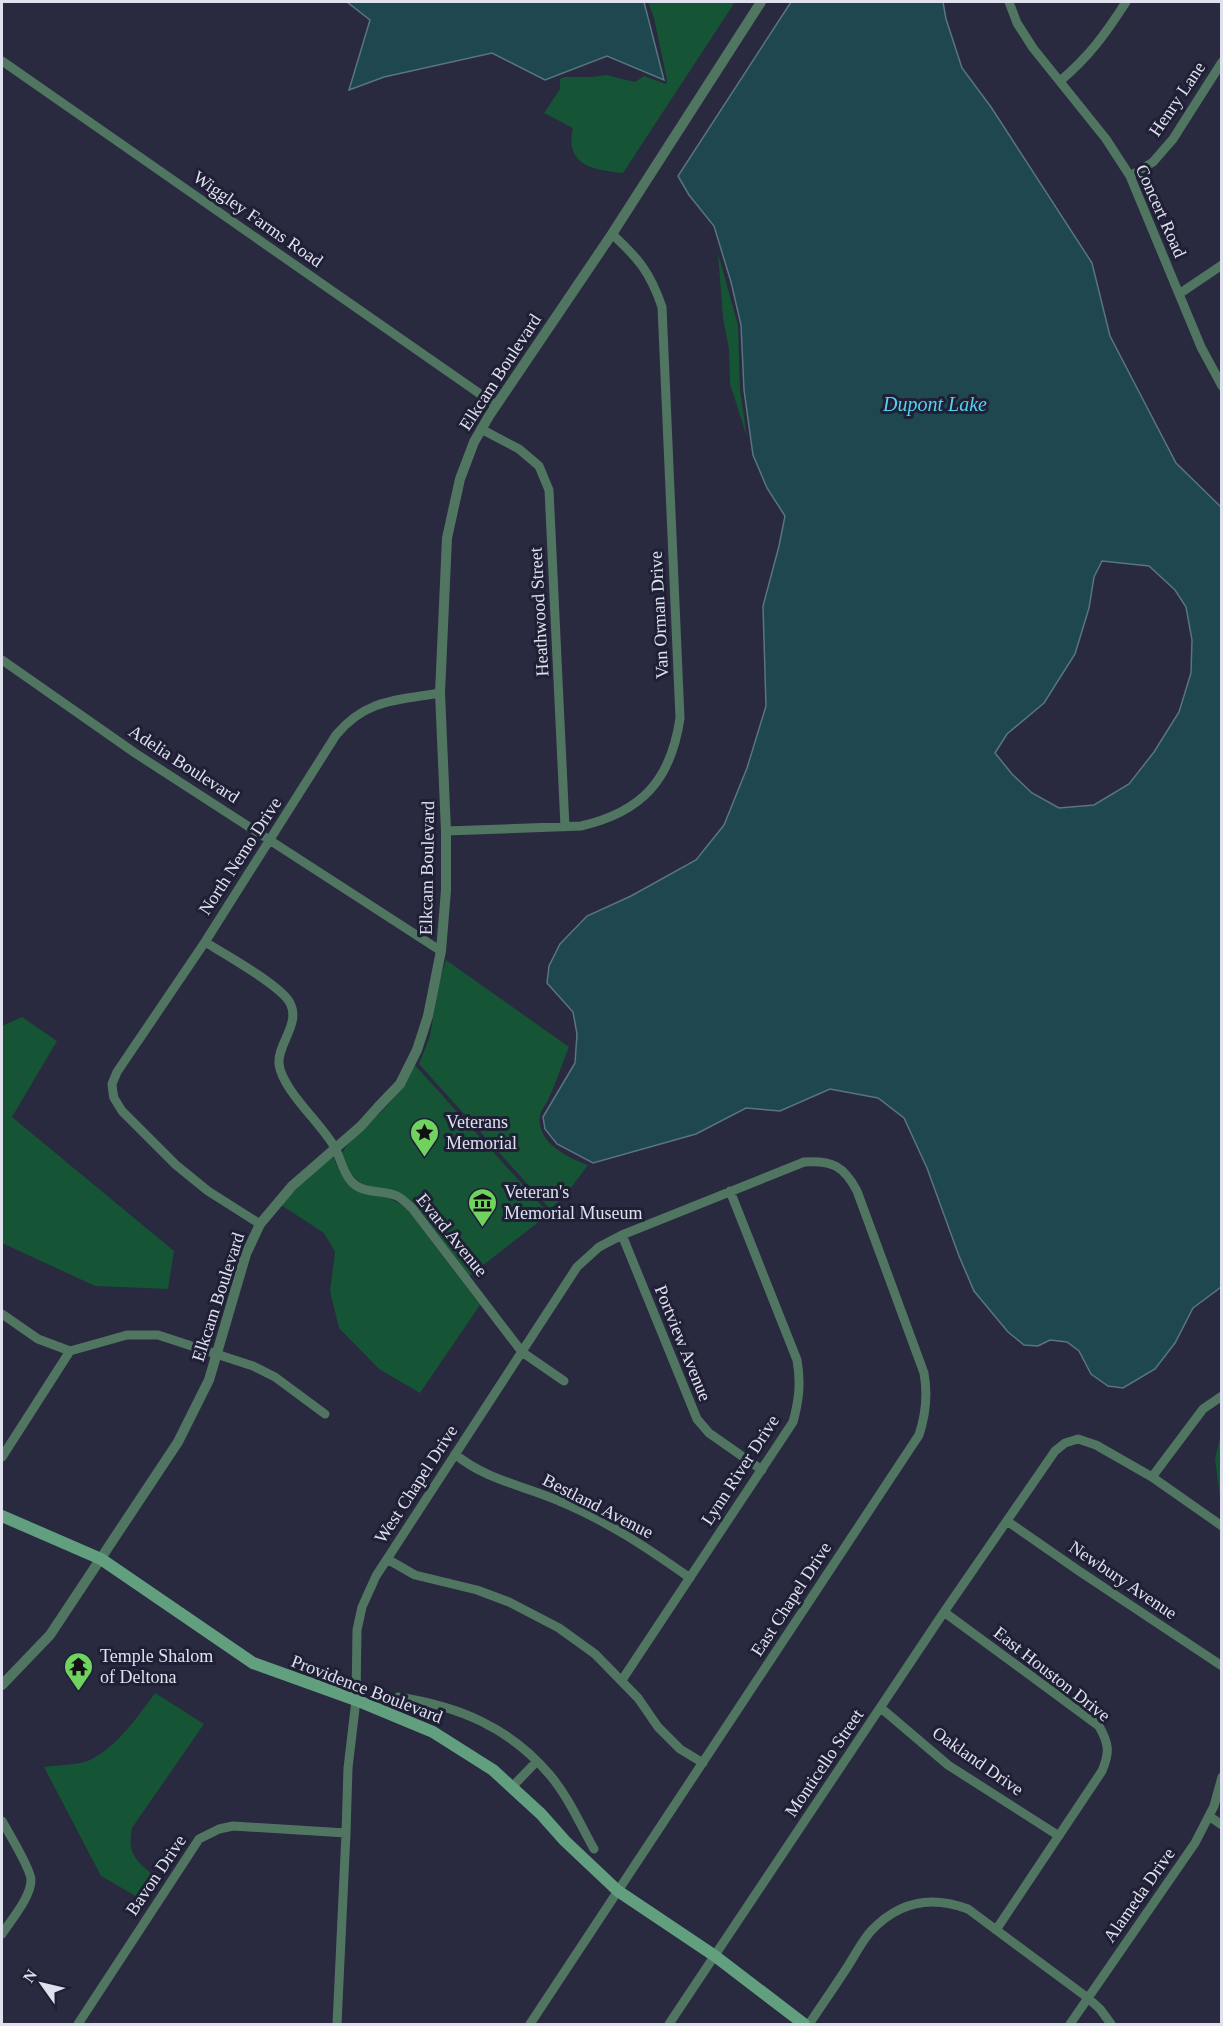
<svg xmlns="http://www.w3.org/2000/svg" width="1223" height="2026" font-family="Georgia,serif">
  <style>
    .green { fill: #155435 }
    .water { fill: #1f4750; stroke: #597580; stroke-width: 1.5; fill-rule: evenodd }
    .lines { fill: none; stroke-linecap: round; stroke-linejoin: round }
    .minor { stroke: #507661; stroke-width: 9 }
    .tertiary { stroke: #507661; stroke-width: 10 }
    .secondary { stroke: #629f7f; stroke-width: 12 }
    .labels { text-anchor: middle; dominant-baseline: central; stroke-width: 6; stroke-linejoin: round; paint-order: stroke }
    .street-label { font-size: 18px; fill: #dfe1ef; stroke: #1f2035 }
    .poi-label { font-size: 18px; fill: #dfe1ef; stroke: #1f2035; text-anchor: start }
    .water-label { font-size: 20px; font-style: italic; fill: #51d3ef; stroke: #1f2035 }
  </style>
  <rect width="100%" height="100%" fill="#29293f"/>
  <!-- green -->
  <path class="green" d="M648 2H735L623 173C594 170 564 166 573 128L544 113 560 89V79L564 77H592L606 75 635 82 644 76 666 84 667 80 654 18Z
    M718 253 738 325 740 390 747 437 730 384 729 349 723 318Z
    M446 960 569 1047C562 1064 556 1083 548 1100 546 1105 540 1111 540 1116 536 1142 568 1158 588 1165L564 1197 550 1209 419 1064 430 1036 439 983Z
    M22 1017 57 1041 12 1117 174 1251 168 1289 95 1286 2 1243V1026Z
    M415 1065 549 1214 469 1276C459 1263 416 1203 405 1197 374 1182 356 1196 342 1153 351 1136 367 1125 381 1112 395 1098 405 1082 415 1065Z
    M333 1156C354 1212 375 1181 408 1210L480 1305 420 1393 379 1369 339 1328 330 1291 335 1252 324 1233 281 1205 298 1187Z
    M1221 1433V1505L1215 1459Z
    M155 1693 204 1724 132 1828C127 1855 136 1860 155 1877L139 1898 101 1876 44 1767C58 1765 77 1765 90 1760 117 1747 138 1716 155 1693Z"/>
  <!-- water -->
  <path class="water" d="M347 2H644L664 80 607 56 545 80 492 53 384 77 349 90 370 20Z
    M791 2H943L946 19 962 68 991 107 1092 263 1110 336 1176 463 1221 507V1287L1193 1308 1175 1343 1155 1369 1123 1388 1108 1386 1091 1374 1079 1351 1067 1342 1050 1340 1038 1346 1024 1345 1008 1332 974 1291 959 1256 927 1168 904 1118 878 1098 830 1089 780 1111 746 1108 696 1134 593 1163 557 1144 545 1129 543 1117 575 1063 577 1034 573 1012 547 983 549 966 560 944 587 916 631 896 696 860 724 825 747 768 766 706 763 606 779 546 785 516 767 488 753 455 744 390 741 325 731 282 714 226 689 195 678 176ZM1102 561 1149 566 1175 590 1186 607 1192 640 1191 673 1179 712 1154 752 1129 784 1094 805 1059 808 1032 793 1012 774 995 753 1007 734 1044 703 1075 654 1089 608 1094 577Z"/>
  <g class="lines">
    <!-- minor -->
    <path class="minor" d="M1009 2 1017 23 1033 48 1106 139 1130 176 1201 347 1222 386
      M2 61 496 405
      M1060 81C1089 57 1106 33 1126 2
      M1130 176 1153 162 1173 139 1222 62
      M1179 294 1222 265
      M481 429 519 449 539 466 549 490 565 827
      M2 660 135 753 441 951
      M446 831 581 826C642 812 671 780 680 718L662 307C650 272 639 259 612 234
      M205 942C223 953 282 986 290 1003 301 1024 277 1044 279 1064 282 1090 322 1124 335 1148 341 1159 342 1171 351 1181 363 1195 382 1189 397 1196 403 1199 407 1204 412 1208L522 1352 564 1381
      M260 1224 208 1191 176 1165 122 1111 114 1098 113 1093 112 1084 117 1072 205 942 336 735C366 699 397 700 440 693
      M622 1235 697 1419 709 1433 762 1470
      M2 1314 38 1339 70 1351 127 1335H158L253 1366 275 1377 325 1414
      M455 1454C484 1479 525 1486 559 1501 606 1520 649 1549 690 1578
      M2 1457 70 1351
      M1152 1477 1203 1409 1222 1396
      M1007 1521 1079 1571 1222 1666
      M387 1559 415 1575 477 1590 509 1602 559 1628 595 1654 638 1698 658 1727 680 1749 703 1763
      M944 1612 1099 1726C1109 1744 1110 1752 1102 1771L996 1930
      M622 1680 793 1422C799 1400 801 1383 797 1360L730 1191
      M398 1697C458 1706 509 1727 549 1774 568 1796 580 1824 594 1849
      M881 1708 948 1765 1059 1836
      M512 1787 537 1761
      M1209 1816 1222 1825
      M2 1821C8 1832 31 1869 31 1880 31 1897 11 1920 2 1934
      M78 2024 199 1839 219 1829 233 1826 346 1833
      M337 2024 346 1833 348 1768 356 1700 357 1630 362 1607 376 1576 577 1267 599 1247 622 1235 804 1162C832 1160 844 1166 857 1191L924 1373C928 1395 926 1414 919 1435L530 2024
      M669 2024 944 1612 1055 1451 1065 1443 1078 1439 1096 1445 1152 1477 1222 1526
      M809 2024C822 2005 835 1986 848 1966 855 1955 862 1941 871 1931 898 1902 931 1895 968 1909L1088 1998 1100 2009 1111 2024
      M1070 2024 1195 1843 1214 1806 1222 1777"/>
    <!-- tertiary -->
    <path class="tertiary" d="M2 1685 50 1635 178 1442 209 1380 246 1254 260 1224 292 1186 361 1126 378 1107 400 1084 417 1050 428 1016 441 951 446 890V831L440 693 447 538 460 479 474 442 489 416 612 234 761 2"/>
    <!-- secondary -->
    <path class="secondary" d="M2 1516 101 1559 253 1663 356 1700 433 1732 493 1770 541 1814 565 1841 618 1891 715 1956 804 2024"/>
  </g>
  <!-- icons -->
  <defs>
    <symbol id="sight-pin" viewBox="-11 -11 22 30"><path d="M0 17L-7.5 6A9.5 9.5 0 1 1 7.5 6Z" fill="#70d35f" stroke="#1f2035"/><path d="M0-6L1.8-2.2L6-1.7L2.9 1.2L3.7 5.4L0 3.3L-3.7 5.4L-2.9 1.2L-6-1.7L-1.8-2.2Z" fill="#111"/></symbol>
    <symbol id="museum-pin" viewBox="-11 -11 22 30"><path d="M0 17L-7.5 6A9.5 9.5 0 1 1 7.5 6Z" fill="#70d35f" stroke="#1f2035"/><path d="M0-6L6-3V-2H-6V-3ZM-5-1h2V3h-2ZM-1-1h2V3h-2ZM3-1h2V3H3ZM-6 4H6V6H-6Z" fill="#111"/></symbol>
    <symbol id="temple-pin" viewBox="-11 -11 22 30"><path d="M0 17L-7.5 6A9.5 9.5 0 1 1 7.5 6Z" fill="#70d35f" stroke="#1f2035"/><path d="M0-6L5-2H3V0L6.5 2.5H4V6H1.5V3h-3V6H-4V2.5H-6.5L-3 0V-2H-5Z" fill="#111"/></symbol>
  </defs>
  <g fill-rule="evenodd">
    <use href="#sight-pin" x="408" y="1116" width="33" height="45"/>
    <use href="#museum-pin" x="466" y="1186" width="33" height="45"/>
    <use href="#temple-pin" x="62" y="1650" width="33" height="45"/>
  </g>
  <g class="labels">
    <!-- street labels -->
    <g class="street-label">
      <text transform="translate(1177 99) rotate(-56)">Henry Lane</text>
      <text transform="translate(1161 211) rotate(66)">Concert Road</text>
      <text transform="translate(258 219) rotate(35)">Wiggley Farms Road</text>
      <text transform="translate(500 372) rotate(-57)">Elkcam Boulevard</text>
      <text transform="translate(539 612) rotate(-93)">Heathwood Street</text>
      <text transform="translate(659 615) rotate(-93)">Van Orman Drive</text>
      <text transform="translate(184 764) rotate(33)">Adelia Boulevard</text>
      <text transform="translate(240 856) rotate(-57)">North Nemo Drive</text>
      <text transform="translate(427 868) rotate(-89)">Elkcam Boulevard</text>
      <text transform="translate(452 1235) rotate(51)">Evard Avenue</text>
      <text transform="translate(218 1297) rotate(-72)">Elkcam Boulevard</text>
      <text transform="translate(683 1343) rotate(68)">Portview Avenue</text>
      <text transform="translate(740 1470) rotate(-57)">Lynn River Drive</text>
      <text transform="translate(416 1484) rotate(-57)">West Chapel Drive</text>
      <text transform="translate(598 1506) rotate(27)">Bestland Avenue</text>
      <text transform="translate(1123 1580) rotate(34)">Newbury Avenue</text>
      <text transform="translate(791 1599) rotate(-57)">East Chapel Drive</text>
      <text transform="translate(1052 1674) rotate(38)">East Houston Drive</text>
      <text transform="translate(367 1689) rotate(21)">Providence Boulevard</text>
      <text transform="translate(978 1761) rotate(35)">Oakland Drive</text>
      <text transform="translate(824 1763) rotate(-56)">Monticello Street</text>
      <text transform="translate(156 1875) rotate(-56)">Bavon Drive</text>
      <text transform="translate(1139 1895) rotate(-55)">Alameda Drive</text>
    </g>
    <!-- poi labels -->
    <g class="poi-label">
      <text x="446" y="1122">Veterans<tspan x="446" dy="21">Memorial</tspan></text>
      <text x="504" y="1192">Veteran's<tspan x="504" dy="21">Memorial Museum</tspan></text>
      <text x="100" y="1656">Temple Shalom<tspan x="100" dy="21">of Deltona</tspan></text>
    </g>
    <!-- water labels -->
    <g class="water-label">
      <text x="935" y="404">Dupont Lake</text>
    </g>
  </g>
  <!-- border -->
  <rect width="1223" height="2026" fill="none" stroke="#dfe1ef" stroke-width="6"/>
  <!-- north arrow -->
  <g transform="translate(42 1984) rotate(304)" stroke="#1f2035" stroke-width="4.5" paint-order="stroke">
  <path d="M0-4.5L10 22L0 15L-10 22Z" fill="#dfe1ef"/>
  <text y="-9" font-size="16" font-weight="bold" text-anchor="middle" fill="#dfe1ef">N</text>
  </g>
</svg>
